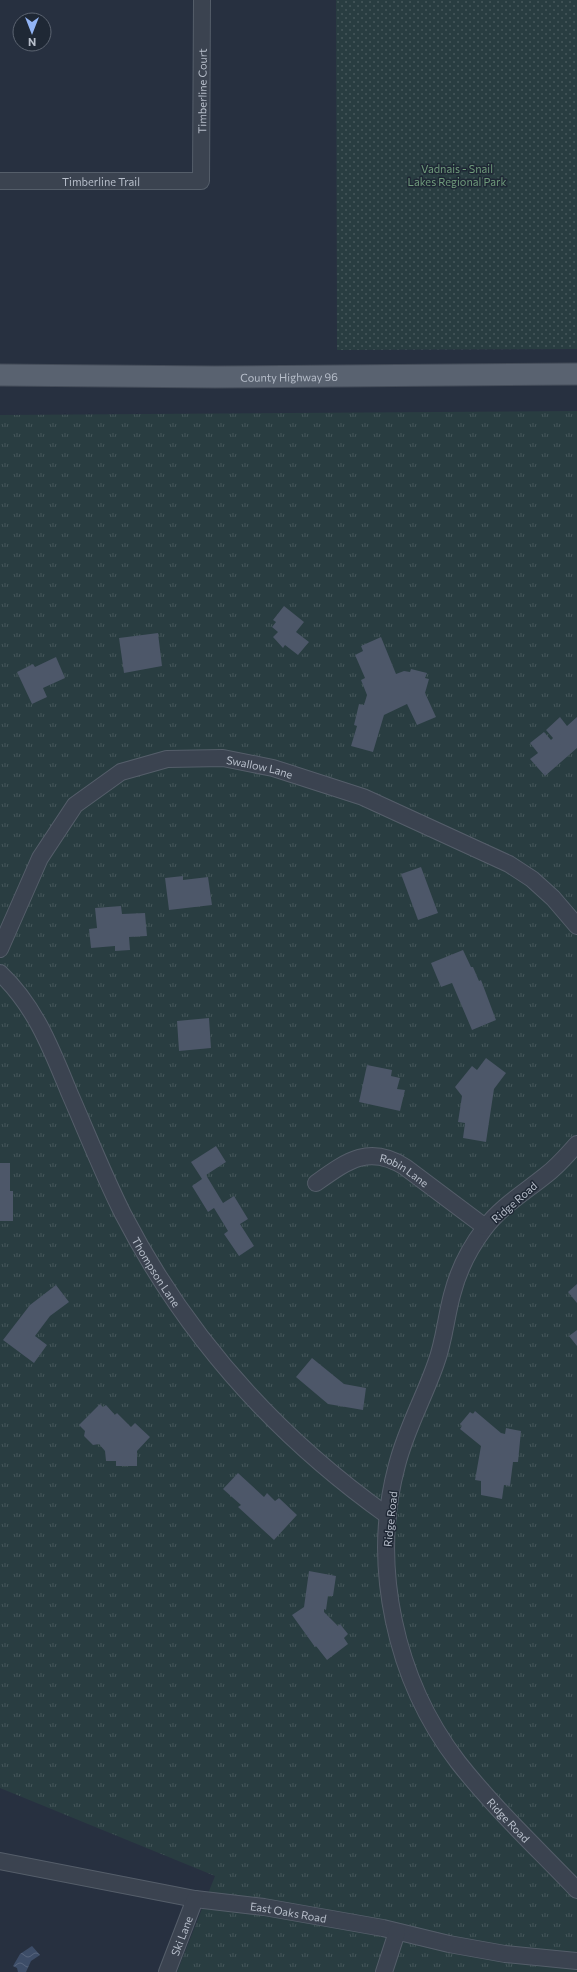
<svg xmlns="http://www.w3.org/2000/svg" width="577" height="1972" font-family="Commissioner,sans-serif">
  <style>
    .grass { fill: url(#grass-tufts) }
    .park { fill: url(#park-dots) }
    .water { fill: url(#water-waves) }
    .building { fill: #4d5769 }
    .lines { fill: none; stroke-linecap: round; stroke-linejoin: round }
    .minor-casing { stroke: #555e6a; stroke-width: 18 }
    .major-casing { stroke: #444c59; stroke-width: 23 }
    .minor { stroke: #3b4350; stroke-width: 16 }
    .major { stroke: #596270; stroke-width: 21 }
    .labels { text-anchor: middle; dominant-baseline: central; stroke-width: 3; stroke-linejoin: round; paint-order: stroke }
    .street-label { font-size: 11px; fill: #b7beca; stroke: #1f2835 }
    .park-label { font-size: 11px; fill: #6f9a7b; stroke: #1f2835 }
  </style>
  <defs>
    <pattern id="grass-tufts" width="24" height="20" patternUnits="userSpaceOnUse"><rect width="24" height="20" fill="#293d41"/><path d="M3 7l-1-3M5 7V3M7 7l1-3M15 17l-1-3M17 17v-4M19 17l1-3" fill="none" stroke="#46575b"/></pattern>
    <pattern id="park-dots" width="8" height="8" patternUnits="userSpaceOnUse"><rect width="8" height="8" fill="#293d41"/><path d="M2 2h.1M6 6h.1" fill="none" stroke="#46575b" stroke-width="1.8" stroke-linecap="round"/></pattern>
    <pattern id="water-waves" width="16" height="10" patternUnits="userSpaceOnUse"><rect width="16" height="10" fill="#3d4d68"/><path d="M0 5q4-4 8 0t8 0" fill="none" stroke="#57657c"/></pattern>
  </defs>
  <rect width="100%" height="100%" fill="#273040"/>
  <!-- grass -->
  <path class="grass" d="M577 411V1972H177L215 1876 0 1788V415Z"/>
  <!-- park -->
  <path class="park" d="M336 0H577V349L337 350Z"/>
  <!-- water -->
  <path class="water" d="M32 1946 40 1955 31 1961 26 1972H18L17 1968 13 1966 20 1954Z"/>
  <!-- building -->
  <path class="building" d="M284 606 304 622 296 632 309 642 298 655 285 645 283 648 273 637 278 632 272 627 276 622 273 620Z
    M158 633 162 666 124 673 119 638Z
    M381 637 396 674 404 671 410 672 411 669 427 673 425 678 429 679 425 693 436 717 417 725 407 704 384 715 373 752 351 746 357 726 354 725 359 704 364 705 367 695 361 680 365 678 355 655 363 651 361 646Z
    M56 657 65 678 43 688 47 697 32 704 17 672 33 664 35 667Z
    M560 717 567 726 577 717V748L545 776 530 759 538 753 530 743 544 732 551 740 553 738 546 730Z
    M421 867 438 913 418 920 401 874Z
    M183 876V880L208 877 212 905 169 910 165 878Z
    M121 906 122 914 145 913 147 936 129 937 130 950 115 951V946L91 948 89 929 97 928 95 908Z
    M463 950 471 967H473L479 981 481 980 496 1020 472 1030 452 983 441 987 431 963Z
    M209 1018 211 1048 179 1051 177 1021Z
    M486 1058 506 1073 494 1089 486 1142 463 1138 465 1123 458 1122 462 1096 455 1087 472 1066 477 1070Z
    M367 1065 392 1070 391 1076 400 1078 397 1089 405 1090 400 1111 359 1102Z
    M216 1146 226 1162 206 1175 223 1203 234 1196 248 1219 240 1224 254 1246 239 1256 224 1234 228 1231 214 1208 208 1212 192 1186 202 1179 191 1162Z
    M0 1163H10V1191H13V1221H0Z
    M577 1284V1303L568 1292Z
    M56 1285 69 1302 50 1316 35 1336 47 1345 34 1363 3 1340 30 1305Z
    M577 1330V1346L569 1336Z
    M312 1358 344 1384 366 1388 363 1410 328 1404 296 1377Z
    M100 1404 103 1407 106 1405 115 1415 117 1413 131 1427 135 1423 150 1437 137 1451V1466H116V1461H106L105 1451 99 1444 93 1445 84 1436 85 1431 79 1425Z
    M475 1411 501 1433 505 1434 506 1428 521 1431 518 1462H513L510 1486 504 1485 502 1499 481 1495V1481L475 1480 481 1446 460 1429 462 1426 460 1424 470 1412 473 1414Z
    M238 1473 264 1497 267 1493 275 1501 279 1498 297 1515 274 1540 238 1507 241 1505 223 1489Z
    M309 1571 336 1576 333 1596H328L326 1610 324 1609V1612L338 1626 340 1624 348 1634 344 1638 348 1644 327 1660 316 1646 315 1647 292 1615 304 1607Z"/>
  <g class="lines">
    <defs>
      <g id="minor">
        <path id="s1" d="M0 181H201L202 0"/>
        <path id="s2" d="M0 949 40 858 75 805 121 772 167 759 223 758 273 768 363 797 509 864 532 879 553 898 577 926"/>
        <path id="s3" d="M0 973C35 1006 51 1048 69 1092 87 1133 103 1174 123 1214 186 1336 277 1437 388 1516"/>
        <path id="s4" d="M577 1144C567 1155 558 1166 546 1175 525 1192 500 1207 484 1229 469 1249 458 1271 452 1295 446 1317 444 1342 436 1363 424 1398 406 1429 397 1465 370 1565 395 1680 458 1762 494 1808 537 1848 577 1890"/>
        <path id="s5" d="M316 1183C347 1161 369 1144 405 1167L485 1227"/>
        <path id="s6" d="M0 1861 195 1899 264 1907 383 1928 449 1944 505 1954 577 1961"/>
        <path id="s7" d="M167 1972 195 1899"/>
        <path d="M384 1972 397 1932"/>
      </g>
      <g id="major">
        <path id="s8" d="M0 375 215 377 577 374"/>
      </g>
    </defs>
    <!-- minor casing -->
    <use href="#minor" class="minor-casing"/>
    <!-- major casing -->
    <use href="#major" class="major-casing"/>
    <!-- minor -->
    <use href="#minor" class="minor"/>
    <!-- major -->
    <use href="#major" class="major"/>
  </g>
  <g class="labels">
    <!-- street labels -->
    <g class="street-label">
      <text stroke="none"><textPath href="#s1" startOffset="291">Timberline Court</textPath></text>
      <text stroke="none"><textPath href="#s1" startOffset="101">Timberline Trail</textPath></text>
      <text stroke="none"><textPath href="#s8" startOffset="289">County Highway 96</textPath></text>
      <text stroke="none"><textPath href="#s2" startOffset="361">Swallow Lane</textPath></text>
      <text stroke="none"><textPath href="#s5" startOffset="99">Robin Lane</textPath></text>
      <text transform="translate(514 1202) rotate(-41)">Ridge Road</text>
      <text stroke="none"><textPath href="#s3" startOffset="339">Thompson Lane</textPath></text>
      <text transform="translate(390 1519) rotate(-84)">Ridge Road</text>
      <text stroke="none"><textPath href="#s4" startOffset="770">Ridge Road</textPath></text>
      <text stroke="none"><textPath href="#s6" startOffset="293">East Oaks Road</textPath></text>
      <text stroke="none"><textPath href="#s7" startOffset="39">Ski Lane</textPath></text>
    </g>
    <!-- park labels -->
    <g class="park-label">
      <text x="457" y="168">Vadnais - Snail<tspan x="457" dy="13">Lakes Regional Park</tspan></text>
    </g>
  </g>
  <!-- north arrow -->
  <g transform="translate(32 32) rotate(180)"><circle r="19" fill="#1f2835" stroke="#5c6471"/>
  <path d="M0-3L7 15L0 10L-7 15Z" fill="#92b4f5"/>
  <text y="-6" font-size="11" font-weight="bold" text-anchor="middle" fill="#b7beca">N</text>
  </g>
</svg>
